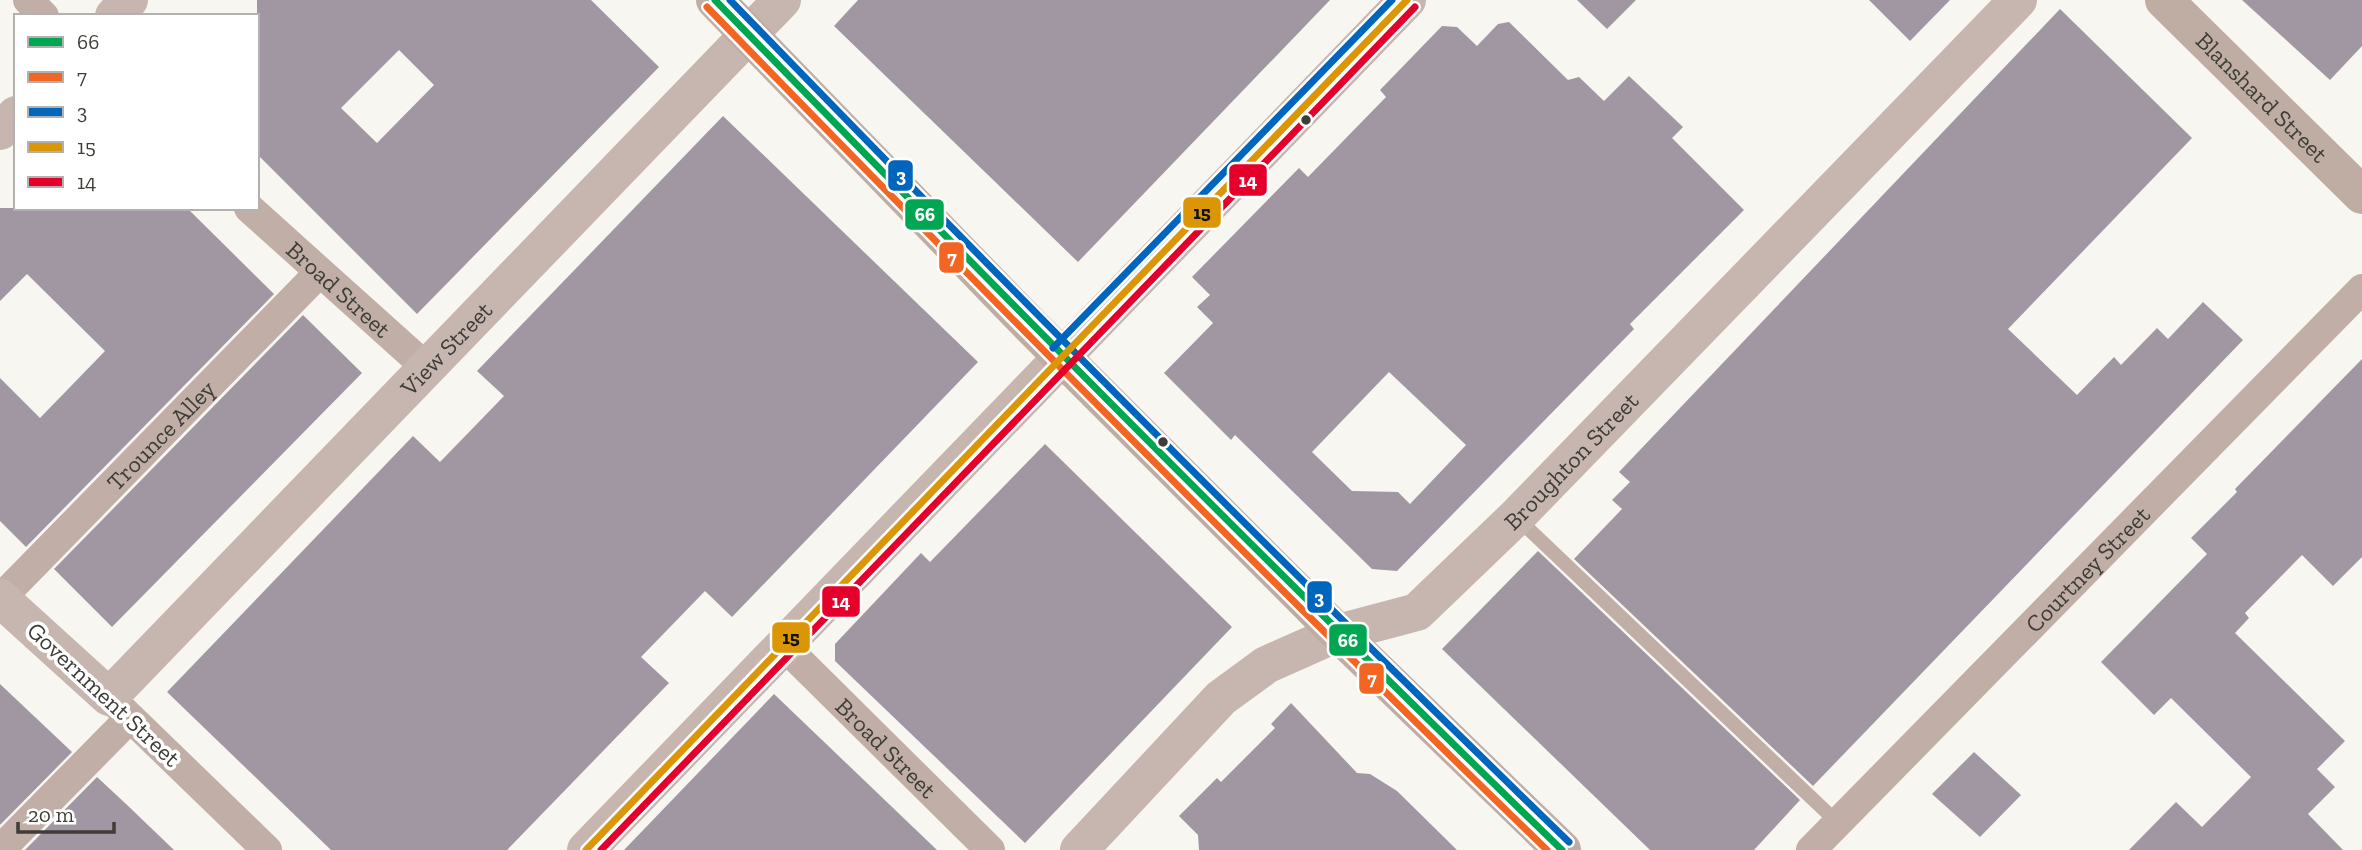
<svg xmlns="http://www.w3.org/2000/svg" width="2362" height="850" font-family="'Zilla Slab',serif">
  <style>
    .building { fill: #a097a2; fill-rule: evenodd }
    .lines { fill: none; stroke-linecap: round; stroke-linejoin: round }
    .lane { stroke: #c1aea7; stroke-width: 14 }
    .street { stroke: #c1aea7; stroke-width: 30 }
    .secondary { stroke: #c7b6af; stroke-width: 38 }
    .primary { stroke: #bfada4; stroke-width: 38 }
    .bus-1-casing { stroke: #fff; stroke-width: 12 }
    .bus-2-casing { stroke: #fff; stroke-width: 12 }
    .bus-3-casing { stroke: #fff; stroke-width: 12 }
    .bus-4-casing { stroke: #fff; stroke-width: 12 }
    .bus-5-casing { stroke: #fff; stroke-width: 12 }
    .bus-1 { stroke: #00a651; stroke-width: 7 }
    .bus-2 { stroke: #f26522; stroke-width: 7 }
    .bus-3 { stroke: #0065bd; stroke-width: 7 }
    .bus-4 { stroke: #db9608; stroke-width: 7 }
    .bus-5 { stroke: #e4002b; stroke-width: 7 }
    .bus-dot { fill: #3e3d38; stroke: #fff; stroke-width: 2.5 }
    .labels { text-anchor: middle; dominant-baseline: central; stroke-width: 7; stroke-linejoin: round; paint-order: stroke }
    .street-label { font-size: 24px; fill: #3e3d38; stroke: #fff }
    .line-badge { stroke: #fff; stroke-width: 2.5 }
    .badge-label { font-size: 19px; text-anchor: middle; font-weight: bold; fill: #fff }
    .pale-badge-label { font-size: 19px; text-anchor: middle; font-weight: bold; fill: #111 }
  </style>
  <rect width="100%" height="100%" fill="#f8f6f0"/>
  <!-- building -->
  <path class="building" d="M257 0H591L659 67 417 314 257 154ZM399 50 434 85 377 143 341 108Z
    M858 0H1330L1078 262 834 26Z
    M1577 0H1636L1607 29Z
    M1869 0H1950L1910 41Z
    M2242 0H2362V46L2330 80Z
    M2060 9 2192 138 2008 329 2077 395 2114 357 2121 365 2157 328 2168 339 2203 302 2243 340 1813 786 1574 559 1622 509 1612 500 1630 482 1619 472Z
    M1509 22 1568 80 1579 77 1604 101 1629 76 1683 127 1672 138 1744 210 1630 324 1634 329 1397 571 1372 569 1235 435 1231 440 1164 373 1213 323 1197 307 1210 295 1192 277 1299 168 1308 177 1386 97 1380 90 1442 26 1457 27 1477 46 1498 24ZM1389 372 1466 445 1410 504 1398 492 1352 491 1312 452Z
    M723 116 978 362 732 617 705 591 641 657 669 683 507 850H331L167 692 413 436 440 462 504 396 477 371Z
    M0 208H187L274 294 26 547 0 521V378L40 418 105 351 27 274 0 301Z
    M303 315 362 373 112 627 54 569Z
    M2362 359V557L2333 586 2302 555 2245 613 2249 618 2235 633 2345 741 2317 769 2335 787 2308 814 2343 850H2129L2176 802 2202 827 2251 777 2171 698 2154 715 2101 662 2207 554 2191 538 2237 492 2235 489Z
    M1045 444 1232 627 1025 843 835 661V644L921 553 930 562Z
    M1538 551 1800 800 1754 850H1650L1442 649Z
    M0 684 72 752 0 825Z
    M774 694 937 850H624Z
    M1291 703 1357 773 1370 774 1397 791 1457 850H1199L1198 835 1179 816 1217 778 1221 782 1275 728 1271 724Z
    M1974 752 2021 795 1980 837 1932 794Z
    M97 777 125 803 174 850H25Z"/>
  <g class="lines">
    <!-- lane -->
    <path class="lane" d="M1517 518 1838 823"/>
    <!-- street -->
    <g class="street">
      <path d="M28 0 44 16"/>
      <path id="s1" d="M249 208 427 368"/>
      <path id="s2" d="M1 598 319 273"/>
      <path id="s3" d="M782 644 990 850"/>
      <path d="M109 697 267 850"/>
      <path d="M0 850 130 718"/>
      <path id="s4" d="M1811 850 2362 289"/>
    </g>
    <!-- secondary -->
    <g class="secondary">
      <path d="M114 16 129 0"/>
      <path d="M0 131 16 115"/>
      <path id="s5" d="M0 598 109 697 782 0"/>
      <path d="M586 850 1407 0"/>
      <path id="s6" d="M1079 850 1221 698 1266 665 1338 633 1417 612 1516 517 2018 0"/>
    </g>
    <!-- primary -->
    <g class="primary">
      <path d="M715 0 1031 326 1338 633 1562 850"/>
      <path id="s7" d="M2164 0 2362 195"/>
    </g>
    <defs>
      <path id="bus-1" d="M715 0C994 287 1275 572 1562 850"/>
      <path id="bus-2" d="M707 7C984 292 1262 574 1547 850"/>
      <path id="bus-3" d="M730 0C1006 285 1284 566 1569 842
        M1053 348 1392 0"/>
      <path id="bus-4" d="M586 850 1407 0"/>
      <path id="bus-5" d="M601 850 1415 7"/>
    </defs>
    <!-- bus-1 casing -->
    <use href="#bus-1" class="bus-1-casing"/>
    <!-- bus-2 casing -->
    <use href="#bus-2" class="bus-2-casing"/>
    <!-- bus-3 casing -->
    <use href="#bus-3" class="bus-3-casing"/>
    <!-- bus-4 casing -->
    <use href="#bus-4" class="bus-4-casing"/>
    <!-- bus-5 casing -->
    <use href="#bus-5" class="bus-5-casing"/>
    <!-- bus-1 -->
    <use href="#bus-1" class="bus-1"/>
    <!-- bus-2 -->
    <use href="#bus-2" class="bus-2"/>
    <!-- bus-3 -->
    <use href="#bus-3" class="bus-3"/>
    <!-- bus-4 -->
    <use href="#bus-4" class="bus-4"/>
    <!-- bus-5 -->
    <use href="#bus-5" class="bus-5"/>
  </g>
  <!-- markers -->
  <g class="bus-dot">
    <circle cx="1306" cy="120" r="6"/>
    <circle cx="1163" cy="442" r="6"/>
  </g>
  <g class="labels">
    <!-- street labels -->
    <g class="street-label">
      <text stroke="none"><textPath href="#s7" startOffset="138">Blanshard Street</textPath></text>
      <text stroke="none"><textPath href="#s1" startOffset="121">Broad Street</textPath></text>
      <text stroke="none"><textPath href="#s5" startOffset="632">View Street</textPath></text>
      <text stroke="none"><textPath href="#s2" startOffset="228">Trounce Alley</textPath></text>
      <text stroke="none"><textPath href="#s6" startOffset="640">Broughton Street</textPath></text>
      <text stroke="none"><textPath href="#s4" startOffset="394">Courtney Street</textPath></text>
      <text transform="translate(104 694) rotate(43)">Government Street</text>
      <text stroke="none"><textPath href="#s3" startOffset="147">Broad Street</textPath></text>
    </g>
  </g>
  <g class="line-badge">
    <rect x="887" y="159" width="27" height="33" rx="7" fill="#0065bd"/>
    <rect x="1228" y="163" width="40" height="34" rx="7" fill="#e4002b"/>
    <rect x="1182" y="196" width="40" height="33" rx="7" fill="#db9608"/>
    <rect x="904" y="198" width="41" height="33" rx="7" fill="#00a651"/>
    <rect x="938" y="241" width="27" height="33" rx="7" fill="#f26522"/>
    <rect x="1306" y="580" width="27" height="34" rx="7" fill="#0065bd"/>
    <rect x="821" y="585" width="40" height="33" rx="7" fill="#e4002b"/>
    <rect x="771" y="621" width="40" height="33" rx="7" fill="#db9608"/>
    <rect x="1328" y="623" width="40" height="34" rx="7" fill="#00a651"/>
    <rect x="1358" y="662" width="27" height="33" rx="7" fill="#f26522"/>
  </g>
  <g class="badge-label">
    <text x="901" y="182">3</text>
    <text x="1248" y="187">14</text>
    <text x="925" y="221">66</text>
    <text x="952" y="264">7</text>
    <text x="1319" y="604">3</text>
    <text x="841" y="608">14</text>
    <text x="1348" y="647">66</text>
    <text x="1372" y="685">7</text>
  </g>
  <g class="pale-badge-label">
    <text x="1202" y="219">15</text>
    <text x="791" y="644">15</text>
  </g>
  <!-- legend -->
  <rect x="14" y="14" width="245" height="196" fill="#ffffff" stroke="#b2b1af" stroke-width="2"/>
  <rect x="28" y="37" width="35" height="10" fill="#00a651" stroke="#b2b1af" stroke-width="2"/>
  <text x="77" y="49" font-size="21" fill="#3e3d38">66</text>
  <rect x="28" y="72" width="35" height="10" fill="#f26522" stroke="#b2b1af" stroke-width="2"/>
  <text x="77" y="84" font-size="21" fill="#3e3d38">7</text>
  <rect x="28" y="107" width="35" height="10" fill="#0065bd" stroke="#b2b1af" stroke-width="2"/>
  <text x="77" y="119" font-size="21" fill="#3e3d38">3</text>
  <rect x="28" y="142" width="35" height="10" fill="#db9608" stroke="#b2b1af" stroke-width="2"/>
  <text x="77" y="154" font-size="21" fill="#3e3d38">15</text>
  <rect x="28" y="177" width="35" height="10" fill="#e4002b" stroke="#b2b1af" stroke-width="2"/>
  <text x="77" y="189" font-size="21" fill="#3e3d38">14</text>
  <!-- scale -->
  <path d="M18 822v10h96v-10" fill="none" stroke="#3e3d38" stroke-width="3.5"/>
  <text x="28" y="822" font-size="21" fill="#3e3d38" stroke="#ffffff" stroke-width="5" paint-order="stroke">20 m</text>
</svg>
